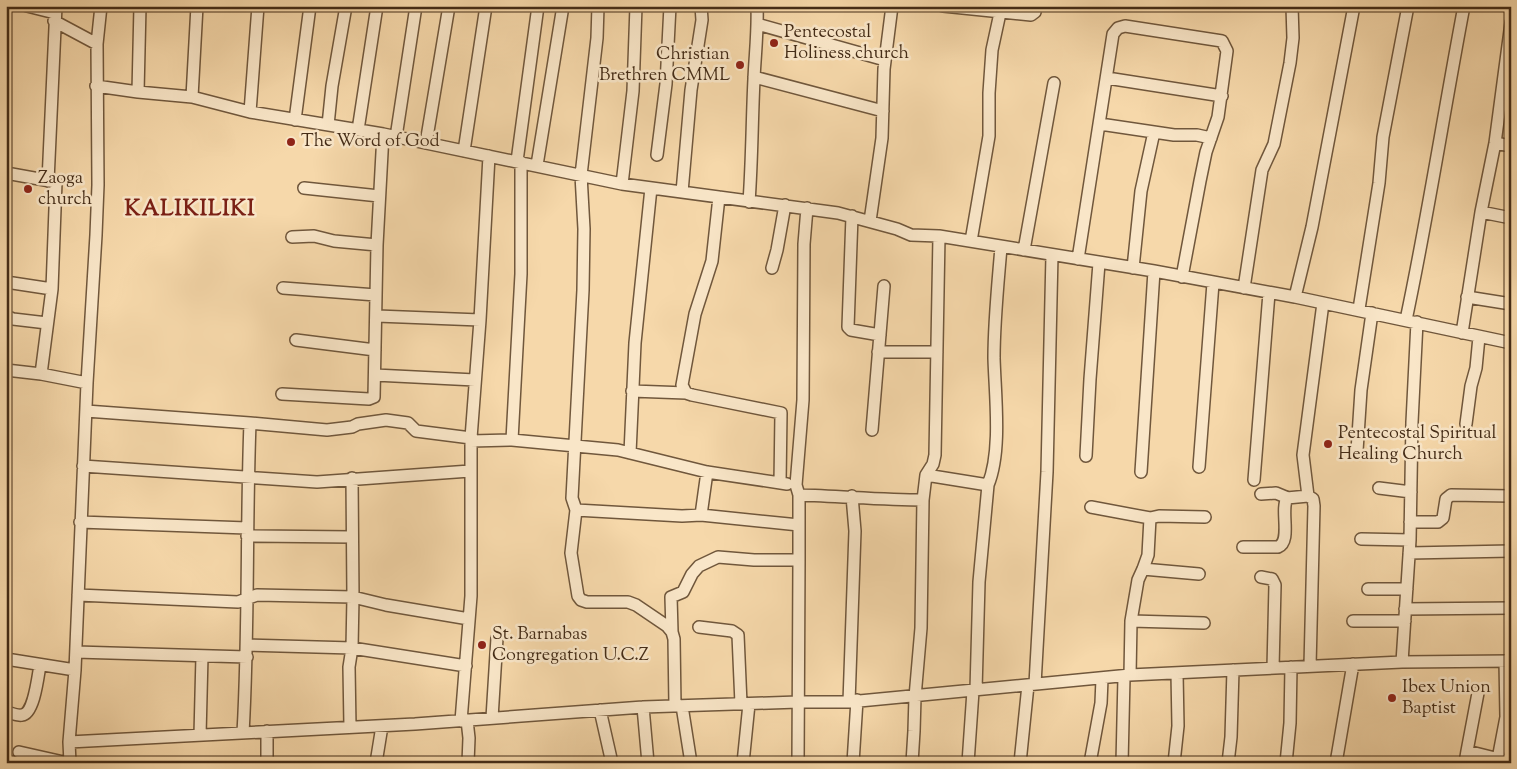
<svg xmlns="http://www.w3.org/2000/svg" width="1517" height="769" font-family="'Sorts Mill Goudy',serif">
  <style>
    .lines { fill: none; stroke-linecap: round; stroke-linejoin: round }
    .minor-casing { stroke: #70573c; stroke-width: 14 }
    .minor { stroke: #f9e6c8; stroke-width: 11 }
    .poi-dot { fill: #8f2418; stroke: #f9e6c8; stroke-width: 2 }
    .labels { text-anchor: middle; dominant-baseline: central; stroke-width: 5; stroke-linejoin: round; paint-order: stroke }
    .poi-label { font-size: 18px; fill: #442c17; stroke: #f9e6c8; text-anchor: start }
    .district-label { font-size: 22px; font-weight: bold; letter-spacing: 1px; fill: #7a1f14; stroke: #f9e6c8 }
  </style>
  <rect width="100%" height="100%" fill="#f6d8aa"/>
  <filter id="stains"><feTurbulence type="fractalNoise" baseFrequency=".004" numOctaves="4"/><feColorMatrix values="0 0 0 0 .2 0 0 0 0 .09 0 0 0 0 .02 0 0 0 .5 -.17"/></filter>
  <radialGradient id="worn" r=".72"><stop offset=".6" stop-color="#630" stop-opacity="0"/><stop offset="1" stop-color="#630" stop-opacity=".3"/></radialGradient>
  <g class="lines">
    <defs>
      <path id="minor" d="M27 6 55 13
        M943 6 1031 15 1035 12 1036 6
        M54 21 97 44
        M757 24 885 60
        M754 77 883 111
        M1107 78 1222 96
        M96 86 138 92 192 97 250 112 383 134 622 184 838 213 897 229 911 235 939 236 1154 271 1295 297 1511 343
        M138 92 140 6
        M192 97 197 6
        M250 112 258 6
        M295 120 310 6
        M1100 124 1174 135H1197L1211 138
        M328 125 332 86 346 6
        M358 130 377 6
        M396 137 416 6
        M426 143 449 6
        M1495 143 1511 146
        M464 151 486 6
        M657 155 666 84 670 6
        M517 161 538 6
        M537 165 563 6
        M6 173 56 182 52 289 41 374
        M48 181 56 6
        M622 184 633 91 636 6
        M304 188 379 196
        M682 192 691 90 702 20 701 6
        M719 197 712 261 695 314 682 385 686 393 692 395 781 413 780 483
        M749 202C752 161 752 120 754 79 755 55 758 31 757 6
        M1481 212 1511 218
        M852 216 848 327 851 330 880 335
        M870 221 882 138 884 69 892 6
        M292 237 314 236 334 241 377 245
        M971 241 989 136V93L992 50 1000 13
        M1024 250 1054 83
        M1078 259 1113 34 1118 28 1125 26 1222 41 1227 51 1218 117 1206 152 1200 181 1182 277
        M772 268 777 250 785 205
        M1133 268 1141 191 1154 132
        M6 282 52 289
        M283 288 376 295
        M1244 288 1262 170 1274 144 1290 63 1293 38 1292 6
        M1295 297 1312 227 1354 6
        M1467 297 1511 304
        M1359 309 1379 183 1383 137 1408 6
        M6 316 13 319 47 323
        M377 316 480 320
        M1406 320C1428 216 1444 111 1464 6
        M1462 333 1481 212 1495 143 1511 23
        M296 340 375 350
        M878 352H937
        M6 370 41 374 87 383
        M375 375 475 380
        M632 391 686 393
        M282 394 369 399 374 397 377 245 383 134
        M86 411 250 423C246 527 249 630 243 733
        M250 423 327 430 352 427 358 424 386 420 408 423 416 431 471 438
        M1466 424 1471 386 1476 368 1479 337
        M872 430 884 286
        M512 440 521 274V162
        M471 441 512 440 618 450 707 472 787 484
        M1357 451 1361 390 1372 313
        M630 453 635 343 651 188
        M1086 456 1090 379 1099 263
        M83 466 317 482 470 471
        M1199 467 1213 283
        M1141 472 1154 271
        M926 475 988 485
        M1254 480 1269 293
        M1379 488 1411 492
        M1261 494 1276 493 1288 498
        M799 495C840 496 882 500 923 500L921 628 915 697 914 731 912 763
        M1308 496 1303 455 1323 303
        M923 500 926 475 933 464 935 455 939 236
        M1091 507 1150 518
        M576 510 572 498 583 290 584 229 581 175 597 38 598 6
        M701 515 707 472
        M80 522 247 528
        M1410 522H1438L1443 518 1446 499 1451 495 1511 496
        M247 536 352 537
        M1361 539 1410 540
        M1243 547H1278C1292 541 1280 511 1287 498L1308 496 1313 499 1314 506 1310 666
        M1409 553 1511 551
        M1143 569 1199 574
        M1261 577 1272 579 1275 585 1273 668
        M1368 589H1407
        M78 595 238 602 257 595 353 597 386 605 469 619
        M1405 609 1511 608
        M1131 621 1204 623
        M1353 621H1405
        M699 627 732 631 738 635 741 704
        M672 632 671 597 683 592 692 574 699 566 718 557 754 560H799V525
        M247 645 352 648 466 666
        M76 652 247 657
        M6 659 75 670
        M1402 662 1410 540 1412 422 1417 322
        M1130 675 1131 621 1138 580 1143 569 1148 555 1150 518 1159 516 1205 517
        M1035 684 1047 472 1052 255
        M976 690 979 582 988 485C1002 451 995 395 994 358 994 321 998 284 1001 247
        M849 702 855 531 852 496
        M675 706 674 639 672 632 667 626 636 605 628 602H587L581 600 578 596 571 553 576 510 682 516 701 515 799 525V495L796 485 803 400 804 244 807 208
        M682 706 691 763
        M643 707 648 763
        M600 710 612 763
        M6 712C11 713 17 716 22 715 34 714 38 676 40 665
        M492 718 497 638
        M467 720 469 738 468 763
        M461 721 471 596V438L480 320 489 156
        M350 727 349 667 352 648 353 597 352 478
        M200 735 202 656
        M69 742 415 724 643 707 798 702H849L1130 675 1402 662 1511 661
        M1467 751 1478 693
        M19 752 68 763
        M1498 759 1506 717 1505 661
        M70 763 69 742 75 670 87 383 96 235 98 185 97 44 101 6
        M267 763V731
        M376 763 382 726
        M743 763 749 704
        M798 763 799 560
        M853 763 857 700
        M968 763 973 691
        M1020 763 1028 685
        M1090 763 1101 703 1102 679
        M1122 763 1124 677
        M1174 763 1178 726 1177 673
        M1228 763 1231 737 1233 670
        M1286 763 1290 723 1291 667
        M1336 763 1353 664
        M1465 763 1467 751 1511 762"/>
    </defs>
    <!-- minor casing -->
    <use href="#minor" class="minor-casing"/>
    <!-- minor -->
    <use href="#minor" class="minor"/>
  </g>
  <!-- markers -->
  <g class="poi-dot">
    <circle cx="774" cy="43" r="5"/>
    <circle cx="740" cy="65" r="5"/>
    <circle cx="291" cy="142" r="5"/>
    <circle cx="28" cy="189" r="5"/>
    <circle cx="1328" cy="444" r="5"/>
    <circle cx="482" cy="645" r="5"/>
    <circle cx="1392" cy="698" r="5"/>
  </g>
  <g class="labels">
    <!-- poi labels -->
    <g class="poi-label">
      <text x="784" y="33">Pentecostal<tspan x="784" dy="21">Holiness church</tspan></text>
      <text x="730" y="55" text-anchor="end">Christian<tspan x="730" dy="21">Brethren CMML</tspan></text>
      <text x="301" y="142">The Word of God</text>
      <text x="38" y="179">Zaoga<tspan x="38" dy="21">church</tspan></text>
      <text x="1338" y="434">Pentecostal Spiritual<tspan x="1338" dy="21">Healing Church</tspan></text>
      <text x="492" y="635">St. Barnabas<tspan x="492" dy="21">Congregation U.C.Z</tspan></text>
      <text x="1402" y="688">Ibex Union<tspan x="1402" dy="21">Baptist</tspan></text>
    </g>
    <!-- district labels -->
    <g class="district-label">
      <text x="190" y="210">KALIKILIKI</text>
    </g>
  </g>
  <!-- margin -->
  <rect width="1517" height="769" fill="none" stroke="#f6d8aa" stroke-width="25"/>
  <rect x="8" y="8" width="1502" height="754" fill="none" stroke="#442c17" stroke-width="2.5"/>
  <rect x="12" y="12" width="1492" height="744" fill="none" stroke="#442c17"/>
  <rect width="100%" height="100%" filter="url(#stains)"/>
  <rect width="100%" height="100%" fill="url(#worn)"/>
</svg>
